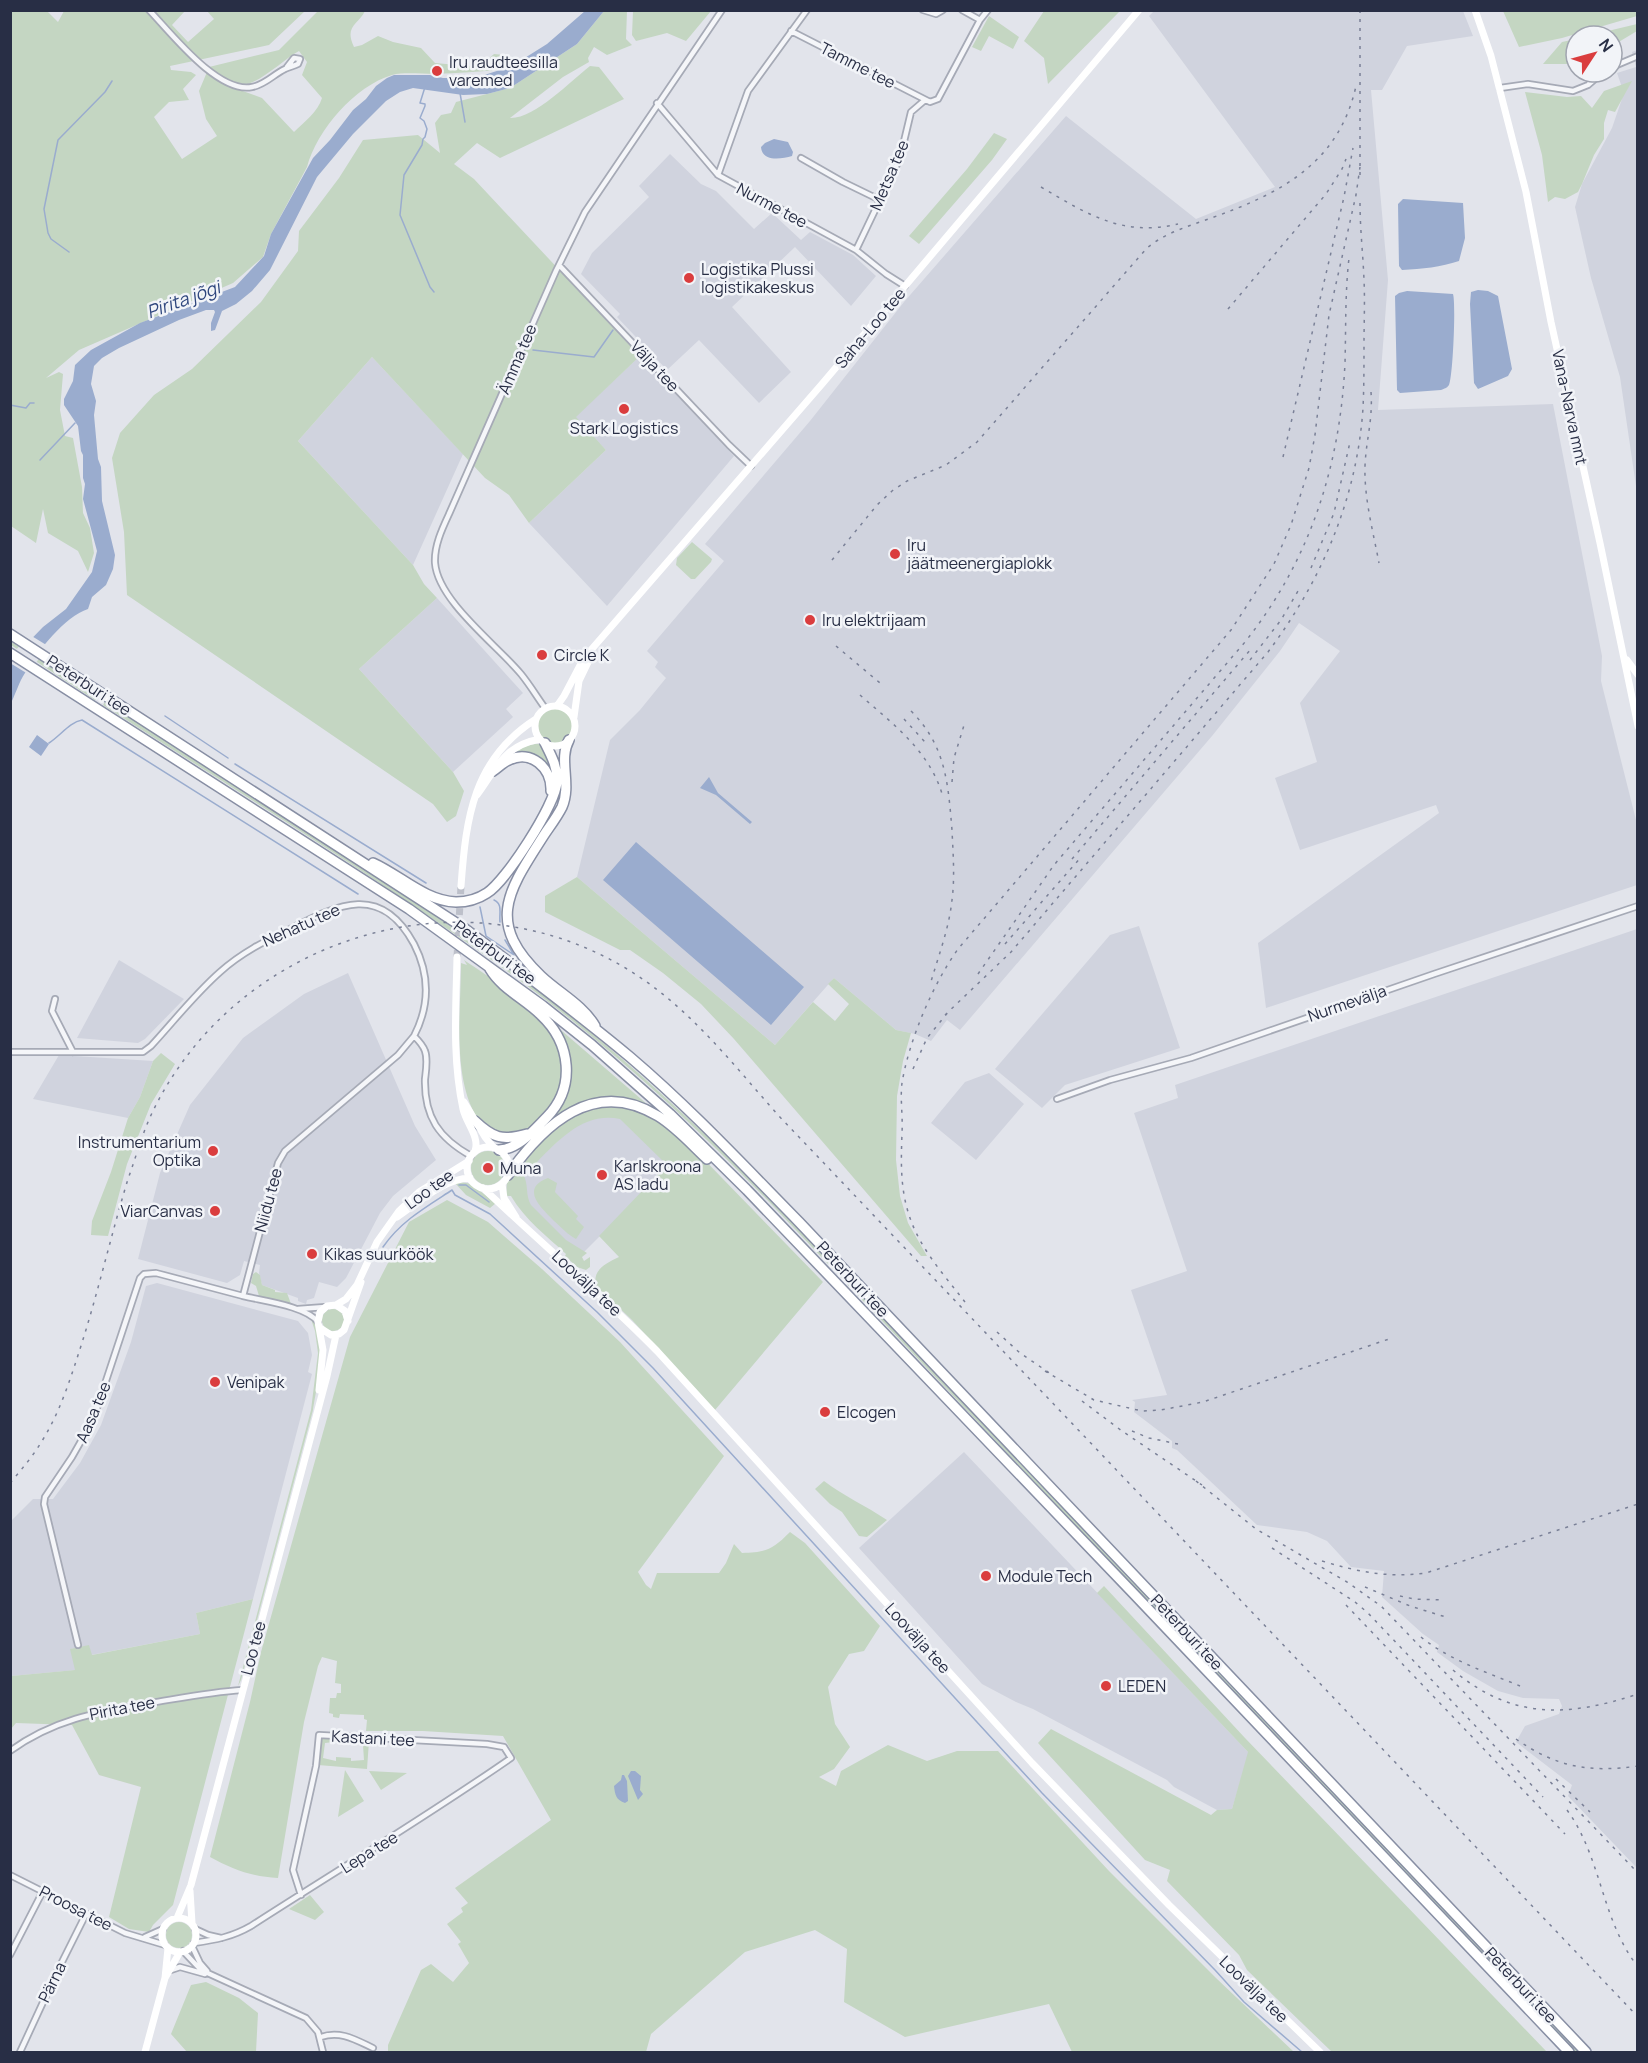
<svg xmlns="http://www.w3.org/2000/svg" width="1648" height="2063" font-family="Manrope,sans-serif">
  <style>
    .built { fill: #d0d3de }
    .green { fill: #c4d6c2 }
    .water { fill: #9aacce }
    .pier { fill: #e2e4eb }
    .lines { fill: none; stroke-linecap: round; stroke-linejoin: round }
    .stream { stroke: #9aacce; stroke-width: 1.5 }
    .secondary-tunnel { stroke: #bdc0ca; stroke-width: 7; stroke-dasharray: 7 3.5; stroke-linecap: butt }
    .street-casing { stroke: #a6aab6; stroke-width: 8 }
    .highway-casing { stroke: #888fa4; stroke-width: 12 }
    .street { stroke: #f5f6f9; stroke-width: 4.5 }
    .secondary { stroke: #fff; stroke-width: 7 }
    .highway { stroke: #fff; stroke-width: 9 }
    .rail { stroke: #7a8097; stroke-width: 1.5; stroke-dasharray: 3 6; stroke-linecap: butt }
    .poi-dot { fill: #da3d3e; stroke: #f2f4f8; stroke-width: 2 }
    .labels { text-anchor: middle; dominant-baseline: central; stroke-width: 5; stroke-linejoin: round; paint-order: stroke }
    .poi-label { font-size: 16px; fill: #282e45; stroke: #f2f4f8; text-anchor: start }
    .street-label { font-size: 16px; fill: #282e45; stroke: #f2f4f8 }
    .water-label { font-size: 18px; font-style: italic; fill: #2e467d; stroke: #f2f4f8 }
  </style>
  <rect width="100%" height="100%" fill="#e2e4eb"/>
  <!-- built -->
  <path class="built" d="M1154 11H1463L1473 36 1407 46 1382 90H1371L1388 280 1378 410 1553 404 1602 656 1601 681 1637 824V885L1266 1008 1258 943 1439 813 1436 805 1300 850 1275 778 1317 762 1300 703 1340 651 1299 623 1280 651 1212 736 960 1030 947 1020 931 1041 915 1034 896 1030 834 978 775 1045 577 877 610 740 640 710 666 678 655 667 658 662 647 651 724 561 705 544 810 421 904 302 1066 116 1196 219 1275 187 1149 16Z
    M1637 50V493L1620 377 1591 278 1575 207 1582 184 1612 128 1624 93 1617 73 1636 67 1632 52Z
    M670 154 701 184 716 191 754 229 772 213 801 240 810 232 853 255 876 276 851 306 795 247 732 307 791 372 759 403 699 340 667 370 617 317 620 314 581 274 592 253 649 197 639 186Z
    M640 356 734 456 607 606 529 523 606 450 575 417Z
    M372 357 463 454 413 565 298 441Z
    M437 598 523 693 506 709 513 717 453 772 359 669Z
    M1139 926 1180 1048 1065 1085 1042 1108 995 1069 1110 935Z
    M1637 929H1638L1637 1868 1568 1796 1572 1785 1516 1742 1525 1726 1559 1714 1562 1706 1559 1699 1523 1698 1498 1691 1463 1671 1437 1652 1439 1645 1423 1634 1382 1597 1384 1571 1351 1567 1327 1541 1307 1532 1257 1525 1177 1450 1172 1448V1441L1134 1412 1135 1402 1132 1400 1167 1395 1131 1290 1187 1271 1134 1113 1178 1098 1175 1085Z
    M119 960 184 999 145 1039 138 1043 77 1038Z
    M348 973 415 1126 436 1160 393 1196 380 1213 346 1278 337 1287 319 1282 314 1298 307 1300 306 1304 298 1301V1298L262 1285 259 1273 260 1265 244 1261 240 1275 227 1283 138 1259 160 1173 190 1105 243 1038 304 994Z
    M59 1055 153 1061 140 1097 128 1118 33 1099Z
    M989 1073 1024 1104 976 1160 931 1123 965 1082Z
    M609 1113 637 1121 682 1154 579 1257 520 1198V1175L580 1121Z
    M157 1283 298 1321 308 1333 312 1355 308 1372 312 1374 253 1599 196 1613 200 1634 91 1655 89 1646 71 1649 76 1670 11 1676V1521L33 1499H53L80 1463 101 1425 131 1342 146 1286Z
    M964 1452 1249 1753 1232 1809 1217 1810 1174 1787 1167 1780 1033 1709 1016 1702 982 1684 859 1548Z"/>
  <!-- green -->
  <path class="green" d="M1637 10V16L1562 38 1519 47 1503 11Z
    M10 11H47L58 22 64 11H185L172 25 188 42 214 19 207 11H305L269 45 170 66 171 70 191 72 196 75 183 89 189 100 169 102 154 117 182 159 217 136 206 119 199 91 207 72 226 85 262 98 294 132C304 122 318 112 322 98L302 75 307 62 299 51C284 59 258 85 242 85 230 84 219 74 209 67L279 50 318 11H365C358 25 344 26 354 47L362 45 378 36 393 42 421 48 435 63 479 67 494 54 504 55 507 58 503 69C480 72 457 73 434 74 421 74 404 72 392 75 355 86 317 130 307 167L271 234 263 257 233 283 79 350 46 378 59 372 63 374 60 410 65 436 73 438 82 487 83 513 90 528 94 553 88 572 78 551 48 533 43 509 36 543 11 526Z
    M604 11H627L626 39 632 45 607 55 594 47 588 58 589 62 563 77 510 118C534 119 571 81 590 66L599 67 624 99 500 158 477 143 454 164 474 179 640 356 576 417 606 450 529 523 509 495 485 478 372 357 298 441 413 565 424 584 437 598 359 669 453 772 464 791 456 816 447 822 433 804 127 595 124 532 112 458 120 433 154 395 192 369 261 302 298 251 299 231 339 178 363 140 418 135 440 153 435 123 441 115 451 113 456 102 510 88 577 44Z
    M633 11V10L711 11 686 41 667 33 636 41 632 35Z
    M1044 11V10L1120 11 1048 84 1044 58 1024 41Z
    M989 16 1019 37 1013 49 989 36 981 51 972 47Z
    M1637 24V31L1612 46V36H1587Z
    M1576 39V61L1568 64H1543L1562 42Z
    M1632 81 1615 112 1608 110 1604 123V139L1594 155 1582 184 1578 192 1565 199 1555 197 1548 202 1542 155 1525 92 1567 97 1581 96 1592 108 1604 91Z
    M994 133 1007 139 992 160 919 244 909 236 967 169Z
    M692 542 712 559 711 562 695 579H691L676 565 677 558Z
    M10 641 98 697 99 699 95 700 11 645Z
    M105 702C264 804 432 904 579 1023 638 1070 693 1123 748 1175L1580 2052H1575L775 1208C697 1127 613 1049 522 982 387 883 244 796 103 705Z
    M538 726a17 17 0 1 1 34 0a17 17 0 1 1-34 0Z
    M535 744H540L542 747 552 771C543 756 528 750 511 754L522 747Z
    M577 877 775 1045 813 1002 835 1021 849 1004 828 984 834 978 896 1030 911 1033 903 1061 897 1096 896 1160 900 1196 908 1223 927 1256H921L734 1039 701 1004 663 973 630 950H620L545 912V896Z
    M464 960C489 977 540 1009 554 1035 562 1051 566 1070 561 1088 558 1100 538 1125 527 1130 508 1139 486 1134 476 1116 452 1075 461 1009 461 963L467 965Z
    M555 1025 655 1111C642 1107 628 1100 614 1098 576 1093 550 1123 525 1147L523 1144C564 1105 590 1081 555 1025Z
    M161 1053 175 1064 151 1104 127 1164 108 1236 91 1235 92 1221 111 1172 128 1118 140 1097 153 1061Z
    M606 1104 631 1108 655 1118 690 1145 823 1282 715 1410 632 1320 596 1286C592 1270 606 1263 619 1257L599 1236 667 1165 620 1119C584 1112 560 1139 537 1162L541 1167 540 1171 534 1173 527 1170 523 1174C529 1184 525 1195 531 1205L566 1240 587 1253 582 1257 584 1261 590 1257V1267L586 1270 577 1267 565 1256 566 1254C548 1237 525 1220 511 1196H506L507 1183 517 1167 542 1139 574 1113Z
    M471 1168a17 17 0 1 1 34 0a17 17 0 1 1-34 0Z
    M548 1178 557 1183 555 1192 578 1216 576 1219 584 1227 576 1239C568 1235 561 1227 554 1221 542 1208 519 1189 548 1178Z
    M461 1182 471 1184 496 1203 490 1208 466 1195 455 1183Z
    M447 1200 488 1222 542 1269 620 1342 724 1456 638 1572 646 1585 651 1589 657 1573H719L726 1563 734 1544 742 1553C767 1552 772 1550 790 1532L805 1543 880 1626 864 1651 849 1654 828 1687 835 1724 850 1747 834 1769 819 1777 836 1786 841 1771 888 1745 927 1761 957 1751H998L1109 1871 1216 1978 1294 2052H1072L1049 2004 905 2037 844 2002 847 1949 815 1930 745 1952 651 2034 646 2052H388V2045L421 1970 431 1964 453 1982 469 1963 458 1944 461 1942 447 1924 463 1912 461 1908 468 1903 455 1888 551 1820 503 1736 423 1731H366L367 1720 364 1719V1715L340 1714 339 1718 333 1717V1714L329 1713 330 1698H336L337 1693H341V1684L335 1683 337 1661 322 1657 318 1666 304 1722 278 1878C252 1877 232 1869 210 1857L250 1702 261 1652 350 1337 409 1222Z
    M256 1272 260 1275 262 1285 275 1290V1292L287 1293 291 1304 259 1296 256 1286 251 1283 253 1274Z
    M322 1320a11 11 0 1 1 22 0a11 11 0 1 1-22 0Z
    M311 1319C329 1335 316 1389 313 1410L241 1680 238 1686 311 1410 318 1353 315 1331Z
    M824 1481C844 1496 866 1506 887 1520L867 1537 859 1536 842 1512 830 1504 815 1489Z
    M1104 1586 1245 1738 1547 2052H1332L1247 1970 1239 1955 1167 1881 1170 1870 1145 1860 1038 1743 1051 1729 1211 1815 1217 1810 1232 1809 1248 1752 1097 1593Z
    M253 1599 173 1905 153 1925 149 1932 129 1929 109 1917 141 1787 99 1775 72 1725 16 1723 11 1729V1676L75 1670 70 1649 89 1645 92 1655 200 1634 196 1613Z
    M322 1738 335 1739 334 1742 325 1743 323 1758 336 1761V1757L351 1758V1761L364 1760 363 1745 354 1743V1740L369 1741 367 1769 318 1765Z
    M345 1770 364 1801 338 1817Z
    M369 1771 407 1773 381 1790Z
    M310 1895 324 1912 315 1920 289 1909Z
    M166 1935a13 13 0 1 1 26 0a13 13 0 1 1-26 0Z
    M206 1982 239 1998 258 2013 256 2052H187L171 2034 191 1985Z"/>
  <!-- water -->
  <path class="water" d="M585 11H604L577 44 510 88 487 94 463 95 413 88 400 92 386 101 353 134 317 177 270 270 252 291 236 304 222 311 215 330 211 331V323L215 312 214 310H206L179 320 119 348 102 358 94 366 91 384 96 401 94 415 98 459 101 467 102 501 115 555 113 569 106 585 92 597 88 609C65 616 37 652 25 673 19 682 16 693 11 703V660L43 627 66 609 92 572 97 551 83 499 85 484 83 478V455L81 451 78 426 64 405V399L73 381 75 365 91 350 140 323 235 287 264 256 271 234 313 158 330 140 353 110 366 99 376 86 387 78 394 75H430L443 78H475L512 66 547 44Z
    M774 139 788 142 793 152 792 156C781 159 762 162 761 147L765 143Z
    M1403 199 1463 203 1465 238 1459 261C1441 267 1422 269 1402 270L1399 266 1398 204Z
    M1478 290 1488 291 1498 296 1512 369 1508 376 1478 389 1474 383 1470 304 1471 292Z
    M1407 291 1453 294C1456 303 1453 376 1449 385 1446 389 1445 388 1441 390L1400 393 1397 390 1395 296 1399 293Z
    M37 735 49 744 41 756 29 747Z
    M709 777 718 793 752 822 750 824 716 795 700 788Z
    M636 842 804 987 771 1025 603 880Z
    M631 1771H635L641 1776 640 1790 643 1794 638 1800 628 1776Z
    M622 1775H624L627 1781 628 1801 625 1803C616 1800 615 1795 614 1786L621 1780Z"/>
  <!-- pier -->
  <path class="pier" d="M30 635 48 646 28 674 10 663V656Z"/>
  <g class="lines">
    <!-- stream -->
    <path class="stream" d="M425 87 420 103 425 104V106L420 118 424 121 427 129 425 137 423 139 422 145 404 175 400 215 430 287 434 292
      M460 93 465 122
      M69 252 51 239 48 233 44 209 58 140 105 92 112 81
      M533 350 594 357 613 330
      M10 405 26 408 30 403H34
      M40 460 75 423
      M165 716 228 758
      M49 743C60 736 70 722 82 720L358 894
      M235 764 426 883
      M494 900C503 904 499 913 500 922
      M480 907 486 936 514 955 505 940
      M459 1185H466L489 1202
      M383 1247C401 1221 426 1207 452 1190L455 1195 490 1214 597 1312 653 1368 1042 1793 1215 1970 1244 2002 1302 2052"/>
    <!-- secondary-tunnel -->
    <path class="secondary-tunnel" d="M457 957 461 886"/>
    <defs>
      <path id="street" d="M149 10C171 33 218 94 252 87 265 85 274 74 285 69 289 67 294 66 298 64L300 59 294 58 287 67
        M923 10 936 14 943 10
        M962 10 980 20 988 10
        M791 31 930 102 938 99 980 20
        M1612 67 1638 56
        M1500 88 1528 84 1573 91 1588 85 1603 72
        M657 103 718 175 856 250 886 274 905 286
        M801 158 843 182 880 200
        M718 175 748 91 807 10
        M856 250 900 158 911 112 925 100
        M559 265 729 445 751 466
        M545 708C537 697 530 685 521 674 497 645 438 601 435 563 434 546 442 529 449 514L556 271 585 212 722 10
        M55 999 52 1011 73 1052
        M10 1052H143L151 1046C174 1021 195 994 220 972 241 953 265 941 290 929 339 904 381 883 414 944 430 975 430 1005 414 1036 418 1040 423 1045 425 1051 428 1059 426 1071 425 1079 424 1117 439 1138 471 1156
        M1057 1099 1110 1080 1191 1058 1434 974 1638 906
        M298 1309 325 1307
        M318 1322C306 1306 263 1301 243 1296L278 1163 285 1151 398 1055 414 1036
        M78 1645 44 1504 45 1497 72 1457 93 1420 140 1278 144 1274 156 1273 243 1296
        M10 1751C54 1719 98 1712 150 1703 181 1698 211 1692 242 1690
        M10 1875 125 1933 165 1945
        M195 1929 208 1935 221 1938
        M145 1937 163 1929
        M194 1943C215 1940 232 1937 251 1926 338 1870 426 1817 511 1758L504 1747 487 1744 319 1735 316 1766 293 1870 301 1895
        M192 1946 200 1963 207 1971
        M183 1951 201 1970 306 2018 318 2032 323 2052
        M10 1955 43 1891
        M171 1970 180 1967 205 1974
        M321 2037C340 2030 356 2040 373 2048
        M20 2052 57 1972 86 1914"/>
      <path id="highway" d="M10 634 464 928C520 970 576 1012 630 1057 690 1108 744 1166 799 1222L1586 2052
        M10 653 409 909 543 1006 592 1045 670 1114 747 1190 1133 1593 1569 2052
        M569 740C558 760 572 784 562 807 557 817 550 826 544 835 509 890 484 922 541 976 559 993 583 1005 595 1026
        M493 771C498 768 503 762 509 760 531 749 552 768 551 791
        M373 863C400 875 425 901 456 902 466 902 478 899 487 893 506 881 555 805 557 782 558 768 551 755 545 743
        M490 969C502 989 525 999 541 1015 571 1043 576 1087 547 1117 534 1130 519 1149 499 1150
        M475 1121C493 1138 502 1141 527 1134
        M508 1175C544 1124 594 1077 658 1116 676 1127 691 1144 707 1159"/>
    </defs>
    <!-- street casing -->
    <use href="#street" class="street-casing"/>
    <!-- highway casing -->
    <use href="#highway" class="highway-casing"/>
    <!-- street -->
    <use href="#street" class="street"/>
    <!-- secondary -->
    <path class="secondary" d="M1475 10 1491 56 1526 192 1551 322 1600 543 1638 726
      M1627 660 1638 675
      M557 706 564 696 584 658 822 384 1139 10
      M535 726a20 20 0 1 1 40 0a20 20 0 1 1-40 0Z
      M574 717 579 681 592 654
      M477 795C497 768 503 746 540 739
      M461 886C466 818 473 759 536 719
      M457 957C456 1008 452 1058 463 1109 466 1123 480 1137 475 1151
      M464 1102 485 1137 494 1148
      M467 1168a21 21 0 1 1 42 0a21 21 0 1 1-42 0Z
      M502 1184 504 1198 516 1217
      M483 1188C540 1242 601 1294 657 1351L1032 1763 1169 1905 1320 2052
      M397 1217C418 1203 443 1179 470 1178
      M336 1305 345 1311 348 1321
      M320 1328 331 1335 339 1334 344 1330 361 1282
      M319 1390 323 1350 318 1322 320 1312 327 1306 336 1305 346 1299 357 1285 377 1242 399 1211 419 1192 469 1161
      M190 1891 192 1923
      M177 1918 191 1885 327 1376 336 1335
      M162 1935a17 17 0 1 1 34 0a17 17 0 1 1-34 0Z
      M165 1978 180 1952
      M145 2052 165 1978 168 1948"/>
    <!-- highway -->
    <use href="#highway" class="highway"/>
    <!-- rail -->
    <path class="rail" d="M1360 175V10
      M1041 187C1087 214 1122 237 1178 224
      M1228 309 1326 194 1342 169 1346 159
      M1371 392C1373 420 1366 440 1365 466 1364 498 1373 531 1379 563
      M1283 457 1344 197 1353 148
      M832 560 877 505 892 491 907 481 946 465 977 442 1147 248C1166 232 1190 226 1214 217 1281 193 1339 163 1356 86
      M1311 568 1334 513 1350 442
      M836 646 880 683
      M1250 660 1281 620 1298 591
      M860 695C894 725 930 751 943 797
      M911 711C946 746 948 783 952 830 953 853 955 877 952 900 949 929 938 957 930 985
      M904 719 925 742
      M952 782 954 758 965 722
      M1072 859 1251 649
      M1005 944 1082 856
      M978 974 1054 865 1245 642C1310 560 1340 467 1345 363 1346 327 1345 293 1349 258
      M945 1015 1011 952 1268 652C1322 580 1357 498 1363 408 1364 387 1364 365 1364 344 1364 323 1365 301 1364 280 1363 254 1360 229 1360 202
      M913 1069 927 1038 949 1011
      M965 1302C945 1276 921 1250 910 1218 900 1189 901 1163 902 1133 903 1116 900 1099 902 1083 909 1040 933 984 958 949L1231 630 1274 564 1291 525 1309 468 1315 435 1329 315 1356 195 1360 167
      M997 1332 1020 1353 1051 1374
      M1045 1371 1094 1400 1142 1411 1161 1410 1203 1402 1389 1339
      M1082 1401 1122 1431 1202 1485
      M1132 1431 1149 1438 1178 1444
      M1196 1481 1256 1529 1347 1582 1381 1606 1638 1873
      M10 1483C22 1469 33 1456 42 1441 60 1412 70 1380 80 1349 98 1293 111 1235 128 1179 136 1157 142 1134 152 1113 235 940 455 869 622 966 686 1003 730 1061 778 1115L1638 2017
      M1272 1548 1355 1602 1368 1613 1543 1797
      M1322 1561C1359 1572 1387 1578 1426 1573L1638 1504
      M1365 1587 1410 1606 1449 1618
      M1400 1596 1414 1599 1443 1600
      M1346 1605 1565 1834
      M1421 1637C1449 1660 1486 1672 1520 1686
      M1453 1670C1512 1720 1568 1717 1638 1694
      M1516 1739C1556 1767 1589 1773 1638 1766
      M1556 1779 1590 1812
      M1567 1810C1602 1858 1601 1920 1638 1967"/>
  </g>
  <!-- markers -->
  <g class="poi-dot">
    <circle cx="437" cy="71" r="6"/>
    <circle cx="689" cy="278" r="6"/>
    <circle cx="624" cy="409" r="6"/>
    <circle cx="895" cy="554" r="6"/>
    <circle cx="810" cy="620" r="6"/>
    <circle cx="542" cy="655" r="6"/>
    <circle cx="213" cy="1151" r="6"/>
    <circle cx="488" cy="1168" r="6"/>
    <circle cx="602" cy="1175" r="6"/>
    <circle cx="215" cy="1211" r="6"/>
    <circle cx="312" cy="1254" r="6"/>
    <circle cx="215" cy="1382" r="6"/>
    <circle cx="825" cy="1412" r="6"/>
    <circle cx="986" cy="1576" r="6"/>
    <circle cx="1106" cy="1686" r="6"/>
  </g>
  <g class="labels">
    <!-- poi labels -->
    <g class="poi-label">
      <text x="449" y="62">Iru raudteesilla<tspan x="449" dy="18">varemed</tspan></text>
      <text x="701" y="269">Logistika Plussi<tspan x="701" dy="18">logistikakeskus</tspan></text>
      <text x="624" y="428" text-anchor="middle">Stark Logistics</text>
      <text x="907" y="545">Iru<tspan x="907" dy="18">jäätmeenergiaplokk</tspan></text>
      <text x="822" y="620">Iru elektrijaam</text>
      <text x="554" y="655">Circle K</text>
      <text x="201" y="1142" text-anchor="end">Instrumentarium<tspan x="201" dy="18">Optika</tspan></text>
      <text x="614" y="1166">Karlskroona<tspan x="614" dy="18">AS ladu</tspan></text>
      <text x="500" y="1168">Muna</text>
      <text x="203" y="1211" text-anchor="end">ViarCanvas</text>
      <text x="324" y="1254">Kikas suurköök</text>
      <text x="227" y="1382">Venipak</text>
      <text x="837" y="1412">Elcogen</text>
      <text x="998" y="1576">Module Tech</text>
      <text x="1118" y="1686">LEDEN</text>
    </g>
    <!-- street labels -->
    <g class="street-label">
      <text transform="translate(858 65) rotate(27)">Tamme tee</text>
      <text transform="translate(889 175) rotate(-67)">Metsa tee</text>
      <text transform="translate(772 205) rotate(28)">Nurme tee</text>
      <text transform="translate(870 328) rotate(-50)">Saha-Loo tee</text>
      <text transform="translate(517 359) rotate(-67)">Ämma tee</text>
      <text transform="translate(655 366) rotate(47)">Välja tee</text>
      <text transform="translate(1570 407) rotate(78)">Vana-Narva mnt</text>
      <text transform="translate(89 685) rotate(33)">Peterburi tee</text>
      <text transform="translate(301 925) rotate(-24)">Nehatu tee</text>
      <text transform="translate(495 952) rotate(36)">Peterburi tee</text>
      <text transform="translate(1347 1003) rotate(-19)">Nurmevälja</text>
      <text transform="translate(429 1189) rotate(-36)">Loo tee</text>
      <text transform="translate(268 1200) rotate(-75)">Niidu tee</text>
      <text transform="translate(853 1279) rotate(47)">Peterburi tee</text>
      <text transform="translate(587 1283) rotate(43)">Loovälja tee</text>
      <text transform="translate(93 1412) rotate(-67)">Aasa tee</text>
      <text transform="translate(1187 1632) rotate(47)">Peterburi tee</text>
      <text transform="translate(918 1638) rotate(48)">Loovälja tee</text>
      <text transform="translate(253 1648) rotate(-75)">Loo tee</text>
      <text transform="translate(122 1708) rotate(-11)">Pirita tee</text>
      <text transform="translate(373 1738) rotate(3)">Kastani tee</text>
      <text transform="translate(369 1852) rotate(-32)">Lepa tee</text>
      <text transform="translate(76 1908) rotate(27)">Proosa tee</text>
      <text transform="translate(52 1982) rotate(-64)">Pärna</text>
      <text transform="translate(1521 1985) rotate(47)">Peterburi tee</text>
      <text transform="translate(1254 1989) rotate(44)">Loovälja tee</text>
    </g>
    <!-- water labels -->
    <g class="water-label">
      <text transform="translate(183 299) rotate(-20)">Pirita jõgi</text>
    </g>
  </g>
  <!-- border -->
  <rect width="1648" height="2063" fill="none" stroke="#282e45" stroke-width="24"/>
  <!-- north arrow -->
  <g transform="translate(1594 54) rotate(54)"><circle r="28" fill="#f2f4f8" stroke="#a1a5b0" stroke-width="1.5"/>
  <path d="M0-4.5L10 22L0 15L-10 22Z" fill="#da3d3e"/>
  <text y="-9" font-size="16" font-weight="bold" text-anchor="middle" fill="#282e45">N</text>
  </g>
</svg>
